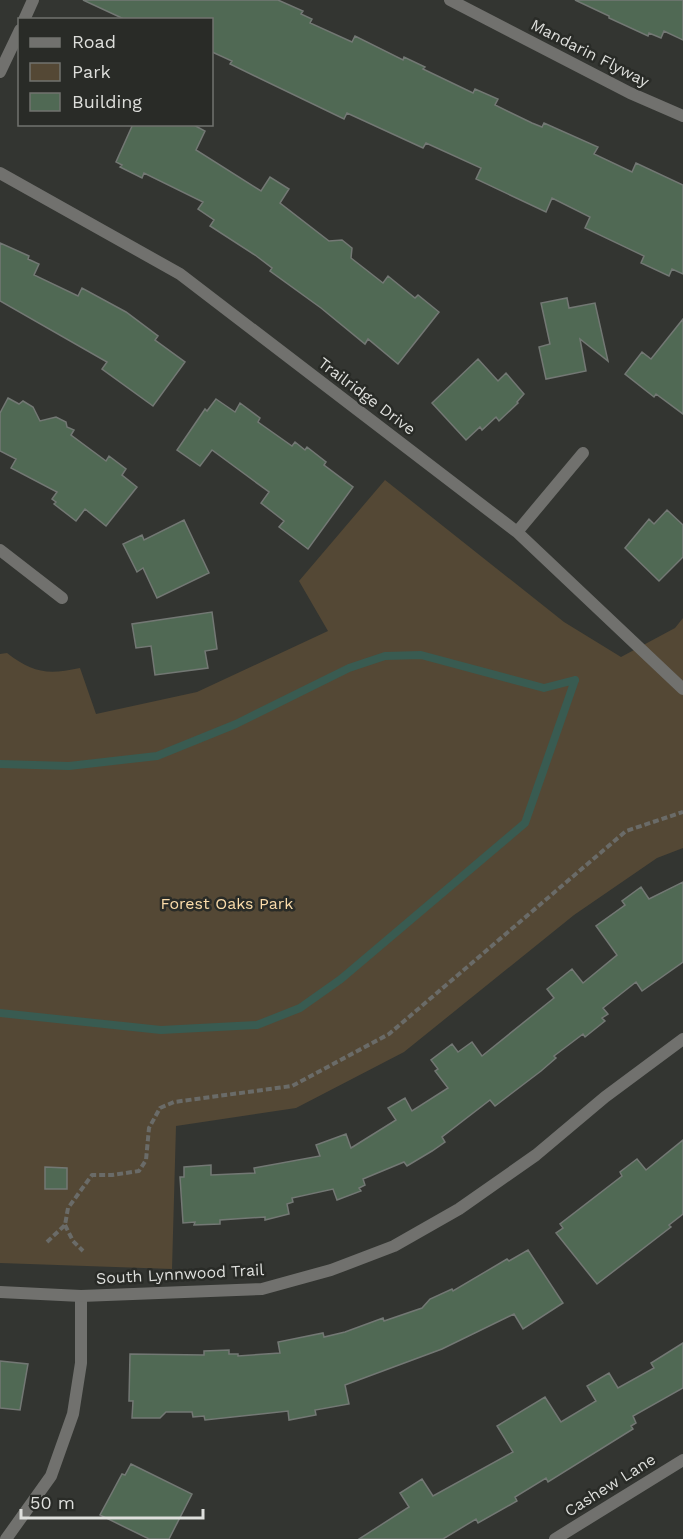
<svg xmlns="http://www.w3.org/2000/svg" width="683" height="1539" font-family="'Work Sans',sans-serif">
  <style>
    .green { fill: #544835 }
    .lines { fill: none; stroke-linecap: round; stroke-linejoin: round }
    .stream { stroke: #395b51; stroke-width: 8 }
    .building { fill: #506954; stroke: #737874; stroke-width: 1.5 }
    .path { stroke: #6a6b68; stroke-width: 4; stroke-dasharray: 6 3; stroke-linecap: butt }
    .minor { stroke: #71716e; stroke-width: 12 }
    .tertiary { stroke: #71716e; stroke-width: 12 }
    .labels { text-anchor: middle; dominant-baseline: central; stroke-width: 5; stroke-linejoin: round; paint-order: stroke }
    .street-label { font-size: 16px; fill: #dedfdc; stroke: #292b27 }
    .park-label { font-size: 16px; fill: #fbdcaa; stroke: #292b27 }
  </style>
  <rect width="100%" height="100%" fill="#333531"/>
  <!-- green -->
  <path class="green" d="M385 480 564 622 621 657 675 628 683 618V848L657 858 574 915 404 1052 296 1108 176 1126 172 1269 0 1263V654L7 653C33 673 47 675 80 668L96 714 197 692 328 631 299 581Z"/>
  <g class="lines">
    <!-- stream -->
    <path class="stream" d="M0 764 69 766 157 756 236 724 349 668 385 656 421 655 544 688 575 680
      M0 1013 161 1030 257 1025 300 1008 341 979 525 823 575 680"/>
  </g>
  <!-- building -->
  <path class="building" d="M83 0H278L303 11 301 14 312 19 310 23 352 42 355 36 403 60 404 57 425 67 423 69 473 93 475 89 498 99 495 105 532 123 542 127 544 123 598 147 594 154 632 172 636 163 683 185V274L672 269 669 276 641 263 644 256 585 228 590 217 552 198 546 212 476 179 481 168 426 143 423 148 347 113 344 119 230 64 232 61 212 52V20H126Z
    M575 0H683V40L664 31 661 38 649 33 648 36 609 18V16Z
    M133 124H192L205 131 196 150 261 191 270 177 289 189 280 203 329 241 342 240 352 248 351 258 383 283 388 276 415 298 418 295 439 312 398 364 368 339 365 344 321 308 270 271 272 268 255 255 210 226 214 220 198 209 203 202 144 173 142 178 120 167 122 165 116 162Z
    M0 243 29 256 28 259 39 264 34 275 78 296 82 288 126 312 158 336 155 340 185 362 153 406 102 369 107 362 0 301Z
    M567 298 569 308 595 303 608 361 580 339 586 371 546 379 539 347 550 344 541 303Z
    M683 319V414L656 394 654 397 625 374 642 352 651 359Z
    M478 359 498 381 506 373 524 394 517 402 518 403 499 421 496 417 482 430 480 427 466 440 432 403Z
    M8 398 19 404 23 401 33 407 40 421 56 417 66 422 67 427 74 430 71 435 106 461 109 456 126 469 122 475 137 487 106 526 85 509 76 521 54 504 56 502 52 499 57 492 11 468 16 459 0 451V413Z
    M216 399 235 412 240 403 260 418 258 422 292 446 295 442 305 450 307 447 326 462 324 465 353 487 308 549 279 527 284 521 261 503 269 492 212 450 200 466 177 450 205 409 207 411Z
    M667 510 683 525V557L659 581 625 548 649 519 654 524Z
    M184 520 209 573 157 598 143 568 137 572 123 544 142 535 144 540Z
    M212 612 217 649 205 651 208 668 155 675 151 646 136 648 132 624Z
    M683 882V962L642 991 636 982 603 1008 608 1014 602 1018 605 1021 585 1037 583 1034 554 1056 556 1058 541 1071 495 1106 490 1100 442 1137 445 1142 432 1151 407 1166 404 1162 363 1179 365 1185 359 1188 361 1191 337 1200 333 1189 292 1198 293 1202 287 1204 289 1214 265 1220V1217L220 1220V1224L194 1225 195 1222 183 1223 180 1177H184V1167L211 1165V1175L255 1173 254 1168 320 1156 316 1145 346 1134 351 1148 396 1120 388 1108 405 1098 412 1111 448 1088 435 1071 438 1069 431 1060 452 1044 458 1052 472 1042 482 1056 554 998 547 989 572 969 583 983 617 955 596 926 625 905 622 901 641 887 649 899Z
    M683 1140V1214L669 1225 671 1227 597 1284 556 1233 563 1228 560 1224 622 1176 620 1172 637 1159 646 1170Z
    M45 1167 67 1168V1189H45Z
    M528 1250 563 1303 523 1329 514 1314 442 1349 345 1385 349 1404 315 1410 316 1415 289 1420 288 1411 205 1420 204 1416 193 1417 192 1412H166L160 1418H132L133 1401H129L130 1354 204 1355V1351L229 1350V1354H238V1356L280 1353 278 1342 323 1333 324 1337 345 1332 383 1318 384 1321 422 1308 430 1299 452 1289 453 1291 507 1259 509 1261Z
    M683 1343V1388L633 1416 636 1423 631 1426 633 1429 548 1482 546 1478 515 1497 517 1501 478 1523 476 1519 443 1539H359L409 1507 400 1493 422 1479 433 1496 513 1452 497 1426 545 1397 561 1422 596 1401 587 1386 609 1373 618 1388 654 1368 651 1363Z
    M0 1361 28 1364 20 1410 0 1408Z
    M131 1464 192 1494 169 1539H149L100 1515 122 1474 125 1475Z"/>
  <g class="lines">
    <!-- path -->
    <path class="path" d="M65 1225 73 1241 83 1251
      M47 1242 65 1225 68 1208 92 1175H112L139 1171 146 1160 149 1128 160 1108 174 1102 292 1086 389 1034 626 831 683 812"/>
    <!-- minor -->
    <path class="minor" d="M450 0 630 93 683 116
      M24 20 33 0
      M0 72 20 30
      M0 173 180 274 517 532 683 689
      M517 532 583 453
      M0 550 62 598
      M6 1539 51 1476 73 1414 81 1363V1296
      M555 1539 683 1460"/>
    <!-- tertiary -->
    <path class="tertiary" d="M0 1292 81 1296 262 1289 331 1270 394 1246 459 1209 536 1155 605 1097 683 1039"/>
  </g>
  <g class="labels">
    <!-- street labels -->
    <g class="street-label">
      <text transform="translate(590 53) rotate(27)">Mandarin Flyway</text>
      <text transform="translate(367 396) rotate(37)">Trailridge Drive</text>
      <text transform="translate(180 1274) rotate(-3)">South Lynnwood Trail</text>
      <text transform="translate(610 1485) rotate(-32)">Cashew Lane</text>
    </g>
    <!-- park labels -->
    <g class="park-label">
      <text x="227" y="903">Forest Oaks Park</text>
    </g>
  </g>
  <!-- legend -->
  <rect x="18" y="18" width="195" height="108" fill="#292b27" stroke="#71736f" stroke-width="1.5"/>
  <rect x="30" y="38" width="30" height="9" fill="#71716e" stroke="#71736f" stroke-width="1.5"/>
  <text x="72" y="48" font-size="18" fill="#dedfdc">Road</text>
  <rect x="30" y="63" width="30" height="18" fill="#544835" stroke="#71736f" stroke-width="1.5"/>
  <text x="72" y="78" font-size="18" fill="#dedfdc">Park</text>
  <rect x="30" y="93" width="30" height="18" fill="#506954" stroke="#71736f" stroke-width="1.5"/>
  <text x="72" y="108" font-size="18" fill="#dedfdc">Building</text>
  <!-- scale -->
  <path d="M21 1509v9h182v-9" fill="none" stroke="#dedfdc" stroke-width="3"/>
  <text x="30" y="1509" font-size="18" fill="#dedfdc" stroke="#292b27" stroke-width="4.5" paint-order="stroke">50 m</text>
</svg>
